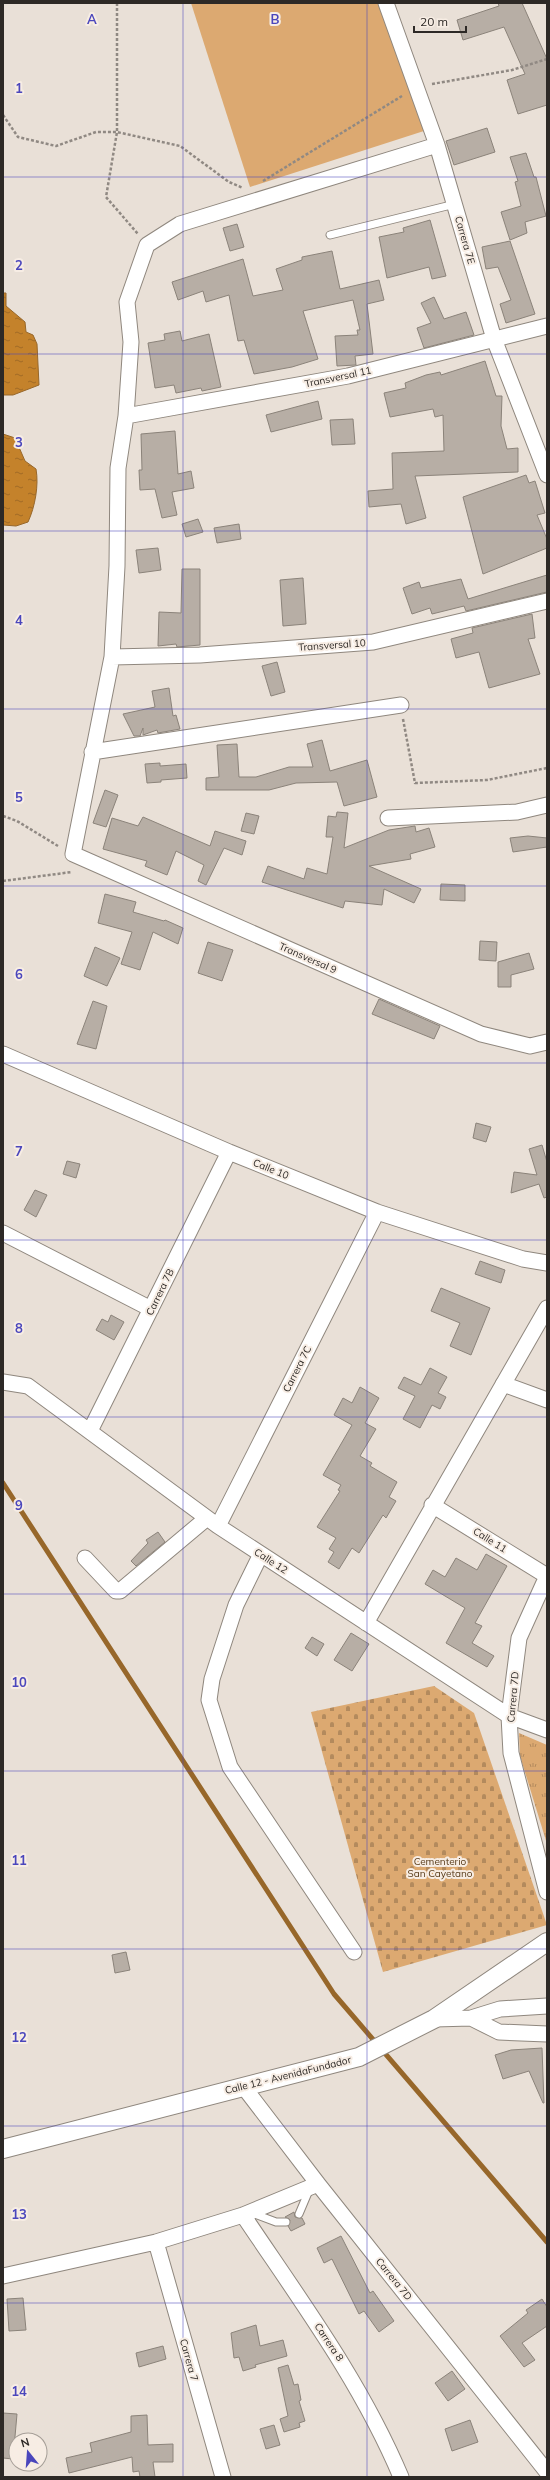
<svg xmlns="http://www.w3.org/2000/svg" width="550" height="2480" font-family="Mulish,sans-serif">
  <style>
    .grass { fill: url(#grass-tufts) }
    .cemetery { fill: url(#cemetery-stones) }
    .pitch { fill: #dca971 }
    .water { fill: url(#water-ripples); stroke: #97672a }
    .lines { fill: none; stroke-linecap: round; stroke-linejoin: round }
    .stream { stroke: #97672a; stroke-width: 5 }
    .building { fill: #b7aea5; stroke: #8b837a }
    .service-casing { stroke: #8f877e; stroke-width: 9 }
    .minor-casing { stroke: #8f877e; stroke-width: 17 }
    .tertiary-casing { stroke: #8f877e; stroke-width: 20 }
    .path { stroke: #908983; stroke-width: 2.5; stroke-dasharray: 3 2; stroke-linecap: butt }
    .service { stroke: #fff; stroke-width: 7 }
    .minor { stroke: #fff; stroke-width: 15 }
    .tertiary { stroke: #fff; stroke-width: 18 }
    .grid { fill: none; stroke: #4a46bc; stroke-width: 1; stroke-opacity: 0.55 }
    .labels { text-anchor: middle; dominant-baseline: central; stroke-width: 4; stroke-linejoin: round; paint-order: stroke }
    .street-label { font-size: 10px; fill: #2d2926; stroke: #f7ede4 }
    .park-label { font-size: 10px; fill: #573a18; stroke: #f7ede4 }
    .grid-label { font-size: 13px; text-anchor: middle; font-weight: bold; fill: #4a46bc; stroke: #f7ede4; stroke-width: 4; stroke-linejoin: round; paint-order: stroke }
  </style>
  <defs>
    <pattern id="grass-tufts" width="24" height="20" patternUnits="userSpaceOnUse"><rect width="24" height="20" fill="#dca971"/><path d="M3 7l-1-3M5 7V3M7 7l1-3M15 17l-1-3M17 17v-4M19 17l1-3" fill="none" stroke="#b38a5d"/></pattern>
    <pattern id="cemetery-stones" width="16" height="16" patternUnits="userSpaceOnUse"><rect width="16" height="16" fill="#dca971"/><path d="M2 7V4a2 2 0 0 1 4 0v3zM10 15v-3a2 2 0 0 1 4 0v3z" fill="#b38a5d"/></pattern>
    <pattern id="water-ripples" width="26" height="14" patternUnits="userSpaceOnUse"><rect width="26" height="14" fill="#c4822b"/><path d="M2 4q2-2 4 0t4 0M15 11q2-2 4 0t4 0" fill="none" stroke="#a06a25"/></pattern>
  </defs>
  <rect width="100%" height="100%" fill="#e9e0d7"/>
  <!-- grass -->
  <path class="grass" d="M519 1733 547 1745V1844L520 1756Z"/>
  <!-- cemetery -->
  <path class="cemetery" d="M434 1686 474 1713 547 1925 383 1972 311 1712Z"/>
  <!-- pitch -->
  <path class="pitch" d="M191 3H382L427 130 250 187Z"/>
  <!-- water -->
  <path class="water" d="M3 293H6V306L25 322 26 332 33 335 37 344 39 385 13 395H3Z
    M3 434 15 438 25 461 36 469C39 485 35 507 28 522L16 526 3 525Z"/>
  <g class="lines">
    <!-- stream -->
    <path class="stream" d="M3 1483 334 1994 547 2242"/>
  </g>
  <!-- building -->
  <path class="building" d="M498 3H522L547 59V105L518 114 507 80 525 74 504 27 463 40 457 20 499 6Z
    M487 128 495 152 454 165 446 141Z
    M526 153 534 177H536L546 216 525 222 527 233 510 240 501 212 521 206 515 182 518 181 510 157Z
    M430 220 446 276 432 279 429 267 387 278 379 237 404 232 403 228Z
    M237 224 244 247 230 251 223 228Z
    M510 241 535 314 506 323 500 304 511 300 498 267 486 269 482 247Z
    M332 251 340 289 379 280 384 300 367 304 373 354 355 356 356 365 337 366 335 336 358 335 357 330H360L353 300 303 311 318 359 292 367 254 374 244 340 238 341 229 295 206 302 203 291 178 300 172 282 243 259 253 296 283 290 276 269 302 260V257Z
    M434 297 444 319 466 312 474 335 424 348 417 328 431 323 421 303Z
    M180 331 182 341 209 334 221 387 202 391 201 388 176 393 174 385 155 388 148 343 165 340 164 334Z
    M485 361 496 396H502L501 426 507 449 518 448V472L415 476 426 518 406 524 401 504 369 507 368 491 393 489 392 453 444 451 443 415 435 417 433 409 390 417 384 393 406 388 405 383 426 375 440 372 441 375Z
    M318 401 322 419 271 432 266 415Z
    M353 419 355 444 332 445 330 420Z
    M175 431 178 474 191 471 194 488 172 492 177 515 162 518 155 489 140 490 139 470H142L141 434Z
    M526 475 529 483 535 481 545 513 537 515 547 539V548L483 574 463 497Z
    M198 519 203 532 186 537 182 524Z
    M239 524 241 539 217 543 214 528Z
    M158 548 161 570 139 573 136 550Z
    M182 569H200V645L177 647 176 644 158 646 159 612 181 613Z
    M547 575V592L466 611 464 606 432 614 430 608 412 614 403 588 419 582 421 588 461 579 468 599Z
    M303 578 306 624 283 626 280 580Z
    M532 614 535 638 528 639 540 674 489 688 479 652 456 658 451 639 473 633 472 628Z
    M277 662 285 692 271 696 262 666Z
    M169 688 173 716 176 715 180 729 158 733 157 730 143 735V728L140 736H134L123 714 155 707 152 691Z
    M322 740 330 771 367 760 377 797 344 806 337 782 296 783 269 790H206V778L219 777 217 745 237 744 239 777H256L289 767H313L307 744Z
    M160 763V766L186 764 187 778 161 780V782L147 783 145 764Z
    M105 790 118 795 106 827 93 823Z
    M337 812 348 813 344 848 389 830 415 826 416 832 429 828 435 847 410 854 411 859 369 866 421 889 414 903 384 889 382 905 345 901 343 908 262 882 268 866 304 879 307 868 327 874 333 837H326L328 816 336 817Z
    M246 813 259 816 254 834 241 831Z
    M143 817 210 846 215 831 246 841 242 855 224 848 206 885 198 881 204 865 176 851 167 875 145 866 147 861 103 849 112 818 138 826Z
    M528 836 547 838V847L513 852 510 838Z
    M441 884 465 885V901L440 900Z
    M105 894 136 902 133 912 164 921 165 920 183 928 178 944 153 932 140 970 121 964 132 932 98 923Z
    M480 941 497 942 496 961 479 960Z
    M208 942 233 950 222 981 198 973Z
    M95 947 120 958 107 986 84 976Z
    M529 953 534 969 511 975V987H498V962Z
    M379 999 440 1026 434 1039 372 1014Z
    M93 1001 107 1006 96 1049 77 1044Z
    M476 1123 491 1127 486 1142 473 1138Z
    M542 1145 547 1162V1197L544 1198 539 1184 511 1193 514 1172 537 1175 529 1149Z
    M67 1161 80 1164 76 1178 63 1174Z
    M35 1190 47 1195 36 1217 24 1210Z
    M480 1261 505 1270 501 1283 475 1274Z
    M441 1288 490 1308 471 1355 450 1346 460 1323 431 1311Z
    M111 1315 124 1322 114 1340 96 1330 102 1319 108 1322Z
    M430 1368 447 1377 438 1393 446 1397 440 1409 432 1405 420 1428 403 1419 415 1396 398 1388 404 1377 421 1385Z
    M360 1387 379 1398 365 1423 376 1429 360 1456 372 1463 370 1466 397 1482 389 1497 396 1501 386 1518 383 1515 359 1553 352 1548 339 1569 328 1562 334 1552 329 1549 336 1538 317 1527 340 1491 338 1490 341 1485 323 1475 352 1425 334 1415 343 1398 352 1403Z
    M158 1532 165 1542 136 1566 131 1561 148 1543 146 1540Z
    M486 1554 507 1566 475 1623 482 1626 472 1643 494 1656 487 1667 446 1643 465 1608 425 1584 433 1570 445 1577 456 1558 477 1570Z
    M351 1633 369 1644 352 1671 334 1660Z
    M312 1637 324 1644 317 1656 305 1648Z
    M126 1952 130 1970 115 1973 112 1955Z
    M542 2048 544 2103H543L529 2071 503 2079 495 2055 511 2050Z
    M294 2212 295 2217 302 2218 305 2224 291 2231 288 2226 290 2220 285 2217Z
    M341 2236 370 2293 373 2291 394 2321 379 2332 364 2311 359 2314 332 2259 324 2263 317 2248Z
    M23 2298 26 2330 9 2331 7 2299Z
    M542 2299 547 2307V2326L522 2343 535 2360 524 2367 500 2336 528 2313 526 2310Z
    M256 2325 260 2346 283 2340 287 2356 255 2365 256 2367 243 2371 239 2357 234 2358 231 2333Z
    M163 2346 166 2359 139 2367 136 2353Z
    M288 2365 294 2385 298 2384 301 2400 299 2401 305 2421 299 2423 300 2427 284 2432 280 2419 288 2416 278 2368Z
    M452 2371 465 2389 448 2401 435 2383Z
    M3 2413 17 2414 13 2459 3 2458Z
    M147 2415 148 2445 173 2444V2462H153L155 2477H140L139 2471 133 2472 132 2457 69 2473 66 2458 92 2452 90 2443 131 2432V2416Z
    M470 2420 478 2442 452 2451 445 2429Z
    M274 2425 280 2445 266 2449 260 2429Z"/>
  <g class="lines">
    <defs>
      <path id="service" d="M330 235 455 204
        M252 2213 276 2222H286
        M299 2214 310 2188"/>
      <path id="minor" d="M386 3 437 145 494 339 547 475
        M437 145 180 224 147 245 127 302 131 342 126 416 118 468 117 566 112 657 73 854 481 1034 530 1046 547 1042
        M126 416 348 376 547 326
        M112 657 200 655 373 642 547 601
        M92 752 401 705
        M388 818 517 812 547 805
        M3 1054 229 1152 377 1212 523 1259 547 1263
        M3 1233 151 1309
        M3 1382 28 1386 218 1526 509 1716 547 1730
        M503 1384 547 1400
        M90 1431 229 1152
        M432 1505 547 1576
        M218 1526 377 1212
        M261 1554 236 1605 212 1679 209 1700 230 1767 354 1952
        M85 1558 116 1591H120L207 1518
        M547 1576 519 1638 509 1716 511 1753 547 1892
        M366 1623 547 1308
        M471 2018 499 2032 547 2034
        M434 2019 471 2018 500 2009 547 2006
        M243 2086 318 2184 547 2472
        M243 2215C300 2300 361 2382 401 2477
        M156 2242 223 2477
        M3 2276 156 2242 243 2215 318 2184"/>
      <path id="tertiary" d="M3 2149 359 2057 434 2019 547 1942"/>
    </defs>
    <!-- service casing -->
    <use href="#service" class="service-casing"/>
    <!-- minor casing -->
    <use href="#minor" class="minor-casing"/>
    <!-- tertiary casing -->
    <use href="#tertiary" class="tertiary-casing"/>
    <!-- path -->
    <path class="path" d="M117 3V132L106 197 138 234
      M432 84 512 70 547 59
      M3 115 18 137 56 146 96 132H117L180 146 229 182 243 188
      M263 181 402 96
      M403 719 415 783 487 780 547 768
      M3 816 17 821 58 846
      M3 881 72 872"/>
    <!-- service -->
    <use href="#service" class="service"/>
    <!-- minor -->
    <use href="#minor" class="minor"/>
    <!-- tertiary -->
    <use href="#tertiary" class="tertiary"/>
  </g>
  <!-- grid -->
  <path class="grid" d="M183 3V2477M367 3V2477M3 177H547M3 354H547M3 531H547M3 709H547M3 886H547M3 1063H547M3 1240H547M3 1417H547M3 1594H547M3 1771H547M3 1949H547M3 2126H547M3 2303H547"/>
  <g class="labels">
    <!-- street labels -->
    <g class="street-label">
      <text transform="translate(465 240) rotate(74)">Carrera 7E</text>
      <text transform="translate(338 377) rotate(-12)">Transversal 11</text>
      <text transform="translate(332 645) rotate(-4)">Transversal 10</text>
      <text transform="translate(308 958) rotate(24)">Transversal 9</text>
      <text transform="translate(271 1169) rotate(22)">Calle 10</text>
      <text transform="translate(160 1292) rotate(-64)">Carrera 7B</text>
      <text transform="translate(297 1369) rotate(-63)">Carrera 7C</text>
      <text transform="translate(490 1540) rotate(32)">Calle 11</text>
      <text transform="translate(271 1561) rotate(33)">Calle 12</text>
      <text transform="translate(513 1697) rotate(-85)">Carrera 7D</text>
      <text transform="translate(288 2075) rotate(-14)">Calle 12 - AvenidaFundador</text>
      <text transform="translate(394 2279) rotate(51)">Carrera 7D</text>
      <text transform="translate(329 2342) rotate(56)">Carrera 8</text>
      <text transform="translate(189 2360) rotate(74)">Carrera 7</text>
    </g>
    <!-- park labels -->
    <g class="park-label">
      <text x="440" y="1861">Cementerio<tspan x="440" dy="12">San Cayetano</tspan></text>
    </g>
  </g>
  <g class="grid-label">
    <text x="92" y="24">A</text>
    <text x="275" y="24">B</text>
    <text x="19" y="93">1</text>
    <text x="19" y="270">2</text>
    <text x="19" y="447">3</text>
    <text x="19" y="625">4</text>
    <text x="19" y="802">5</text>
    <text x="19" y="979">6</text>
    <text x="19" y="1156">7</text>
    <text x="19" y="1333">8</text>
    <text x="19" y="1510">9</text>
    <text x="19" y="1687">10</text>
    <text x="19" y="1865">11</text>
    <text x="19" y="2042">12</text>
    <text x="19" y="2219">13</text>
    <text x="19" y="2396">14</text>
  </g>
  <!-- border -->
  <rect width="550" height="2480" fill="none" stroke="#2d2926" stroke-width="8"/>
  <!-- north arrow -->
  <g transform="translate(28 2452) rotate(343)"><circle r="19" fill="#f7ede4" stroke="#a69f98"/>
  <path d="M0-3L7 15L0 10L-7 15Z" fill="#4a46bc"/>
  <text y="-6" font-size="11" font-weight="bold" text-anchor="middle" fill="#2d2926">N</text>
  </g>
  <!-- scale -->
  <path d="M414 26v6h52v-6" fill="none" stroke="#2d2926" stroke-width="2"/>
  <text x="420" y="26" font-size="12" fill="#2d2926" stroke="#f7ede4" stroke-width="3" paint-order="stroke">20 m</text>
</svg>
